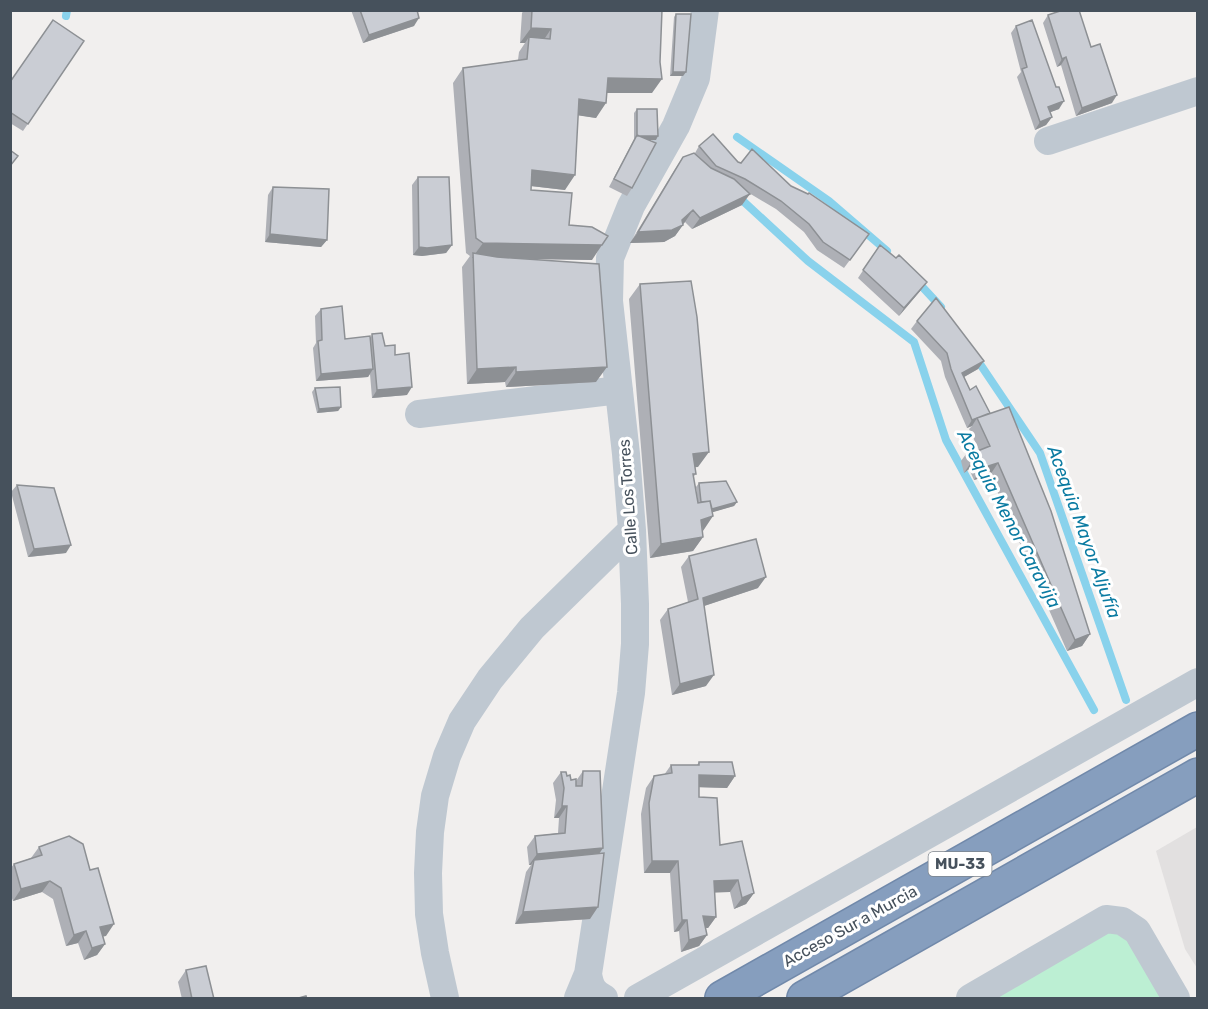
<svg xmlns="http://www.w3.org/2000/svg" width="1208" height="1009" font-family="Rubik,sans-serif">
  <style>
    .education { fill: #e2e0e0 }
    .green { fill: #bcefd3 }
    .lines { fill: none; stroke-linecap: round; stroke-linejoin: round }
    .stream { stroke: #89d2ec; stroke-width: 8 }
    .motorway-casing { stroke: #7189aa; stroke-width: 36 }
    .minor { stroke: #bfc8d1; stroke-width: 28 }
    .motorway { stroke: #869ebe; stroke-width: 33 }
    .wall { fill: #aeb0b6 }
    .shaded-wall { fill: #8d9094 }
    .building { fill: #cacdd4; stroke: #8d9094; stroke-width: 1.5 }
    .labels { text-anchor: middle; dominant-baseline: central; stroke-width: 6; stroke-linejoin: round; paint-order: stroke }
    .shield { fill: #fff; stroke: #7e858d; stroke-width: 1.5 }
    .shield-label { font-size: 15px; font-weight: bold; fill: #46515c }
    .street-label { font-size: 16px; fill: #46515c; stroke: #fff }
    .water-label { font-size: 18px; font-style: italic; fill: #0b7ba2; stroke: #fff }
  </style>
  <rect width="100%" height="100%" fill="#f1efee"/>
  <!-- education -->
  <path class="education" d="M1197 827V968L1185 949 1156 851Z"/>
  <!-- green -->
  <path class="green" d="M1122 921 1176 998H970Z"/>
  <g class="lines">
    <!-- stream -->
    <path class="stream" d="M66 16 67 10
      M737 137 829 201 887 251
      M743 201 808 261 914 342 946 440 1094 710
      M915 279 941 307
      M976 358 1040 453 1126 700"/>
    <defs>
      <path id="motorway" d="M722 998 1198 729
        M804 998 1198 775"/>
    </defs>
    <!-- motorway casing -->
    <use href="#motorway" class="motorway-casing"/>
    <!-- minor -->
    <path class="minor" d="M1048 141 1198 91
      M419 414 619 390
      M588 974C590 986 593 993 604 998
      M445 998 435 953 429 914 428 873 430 832 435 796 447 756 462 721 490 679 532 628 632 530
      M578 998 588 974 631 693 635 644V604L632 530 626 454 609 301 610 258 631 206 676 126 696 78 705 10
      M638 998 1198 682
      M970 998 1106 919 1122 921 1137 931 1176 998"/>
    <!-- motorway -->
    <use href="#motorway" class="motorway"/>
  </g>
  <!-- wall -->
  <path class="wall" d="M351 10H417L414 26 363 43Z
    M524 10H662L652 93H607L596 118 578 115 565 190 531 186V190L569 225 592 260 526 259 596 382 506 387 505 382 467 384 462 267 470 256 466 253 453 83 463 68 518 60 519 52 525 43H520L522 13Z
    M676 14 686 72 683 76H670L674 17Z
    M1048 15 1091 47 1112 103 1076 116 1061 65 1057 67 1043 23Z
    M1016 26 1059 109 1050 112 1052 117 1046 125 1035 130 1017 77 1021 72 1011 33Z
    M84 41 23 131 10 123V82Z
    M637 109 656 140H647L632 188 627 196 609 187 634 139V113Z
    M699 146 791 186 869 234 844 268 817 250 804 232 776 209 749 193 742 205 692 229 685 222 675 236 664 242 630 243 675 169 683 157 695 153Z
    M418 177 452 245 446 253 422 256 413 255 412 185Z
    M273 187 327 240 321 247 265 242 268 195Z
    M880 245 921 290 899 316 858 278Z
    M640 284 698 467H695L696 474 693 477 698 503 696 487 699 483 737 502 734 506 712 512 702 531 703 537 693 551 650 558 629 299Z
    M321 309 345 339 371 337 372 334 385 346 395 355 407 395 372 398 370 374 368 377 316 381 313 348 316 343 315 316Z
    M917 321 984 361 978 369 964 377 1090 634 1082 646 1067 651 990 475 974 480 969 469 964 473 961 461 969 450 975 452 979 450 969 429 972 426 967 428 945 377 941 361 911 329Z
    M315 388 341 407 338 411 317 413 312 392Z
    M17 485 66 553 28 557 11 492Z
    M689 556 758 588 704 606 706 686 672 695 660 620 668 609 688 602 681 567Z
    M699 762 735 776 727 788 699 787V797L720 845 754 893 746 904 734 909 730 892H714L716 917 708 928H705L707 935 699 946 681 952 679 931 674 932 670 873H644L641 814 646 788 654 776 664 775 671 765H697Z
    M583 771 599 853 590 919 515 924 526 872 531 865H529L527 847 535 836 558 833 559 818H554L556 800 553 783 561 772 571 780 576 781Z
    M39 847 106 936H103L105 944 97 955 84 960 78 943 66 946 53 899 42 892 13 901 10 893V869L14 864 31 858Z
    M186 970 214 999H182L178 982Z"/>
  <!-- shaded-wall -->
  <path class="shaded-wall" d="M419 18 414 26 363 43 369 35Z
    M531 28 551 29 541 44 529 37 525 43H520Z
    M1066 57 1061 65 1057 67 1062 59Z
    M673 72H686L683 76H670Z
    M608 78 662 79 652 93H598Z
    M1117 95 1112 103 1076 116 1082 108Z
    M579 99 606 103 596 118 569 114Z
    M1064 101 1059 109 1043 115 1048 107Z
    M1052 117 1046 125 1035 130 1040 122Z
    M637 136H658L656 140H635Z
    M532 170 575 175 565 190 522 185Z
    M750 194 742 205 692 229 700 218Z
    M693 210 685 222 681 226 683 225 675 236 664 242 630 243 638 232 682 220Z
    M270 234 327 240 321 247 265 242Z
    M483 243 602 245 592 260 472 258Z
    M452 245 446 253 422 256 413 255 419 247Z
    M927 282 921 290 899 316 904 308Z
    M984 361 978 369 957 381 962 373Z
    M516 367 505 382 467 384 477 369Z
    M607 367 596 382 506 387 516 372Z
    M373 369 368 377 316 381 321 374Z
    M412 387 407 395 372 398 377 390Z
    M341 407 338 411 317 413 319 409Z
    M977 418 972 426 967 428 972 420Z
    M709 452 698 467 683 468 693 454Z
    M977 458 969 469 964 473 972 461Z
    M998 463 990 475 974 480 982 468Z
    M737 502 734 506 700 516 703 512Z
    M713 516 703 531 701 520Z
    M703 537 693 551 650 558 661 544Z
    M71 545 66 553 28 557 34 549Z
    M766 577 758 588 695 609 703 598Z
    M1090 634 1082 646 1067 651 1075 640Z
    M714 675 706 686 672 695 680 684Z
    M699 775 735 776 727 788 691 787Z
    M562 806H567L559 818H554Z
    M603 848 595 860H534L531 865H529L537 854Z
    M652 861H678L670 873H644Z
    M738 880 730 892 706 893 714 881Z
    M50 881 42 892 13 901 21 889Z
    M754 893 746 904 734 909 742 898Z
    M598 907 590 919 515 924 523 912Z
    M703 916 716 917 708 928 695 927Z
    M682 920H687L679 931 674 932Z
    M114 924 106 936 92 939 100 927Z
    M86 931 78 943 66 946 74 935Z
    M707 935 699 946 681 952 689 940Z
    M105 944 97 955 84 960 92 948Z"/>
  <!-- building -->
  <path class="building" d="M360 10H417L419 18 369 35Z
    M532 10H662L660 62 662 79 608 78 606 103 579 99 575 175 532 170 531 190 572 193 569 225 592 227 608 236 602 245 483 243 476 238 463 68 527 59 529 37 550 39 551 29 531 28Z
    M1063 10H1079L1091 47 1100 44 1117 95 1082 108 1066 57 1062 59 1048 15Z
    M676 14H691L686 72H673Z
    M53 20 84 41 28 124 10 112V82Z
    M1032 20 1056 87H1059L1064 101 1048 107 1052 117 1040 122 1022 69 1027 67 1016 26Z
    M637 109H657L658 136H637Z
    M713 134 738 162 741 163 752 149 791 186 808 194 809 193 869 234 850 260 823 242 809 224 781 201 745 179 716 166 699 146Z
    M637 135 656 143 632 188 614 179Z
    M10 150 18 156 10 166Z
    M694 153 711 168 734 179 750 194 700 218 693 210 682 220 683 225 672 230 638 232 683 157Z
    M418 177H449L452 245 427 248 419 247Z
    M273 187 329 189 327 240 270 234Z
    M880 245 896 258 899 255 927 282 904 308 863 270Z
    M473 253 497 257 599 264 607 367 516 372V367L477 369Z
    M691 281 697 317 709 452 693 454 696 474H693L698 503 710 501 713 516 701 520 703 537 661 544 640 284Z
    M936 298 984 361 962 373 970 390 976 386 990 413 972 420 951 369 947 353 917 321Z
    M342 306 345 339 370 336 373 369 321 374 318 341 322 340 321 309Z
    M382 333 385 346 395 345V355L409 353 412 387 377 390 372 334Z
    M340 387 341 407 319 409 315 388Z
    M1009 407 1051 511 1090 634 1075 640 998 463 982 468 977 458 972 461 969 450 973 448 975 452 990 446 977 418Z
    M726 481 737 502 712 509 710 501 701 502 699 483Z
    M17 485 54 488 71 545 34 549Z
    M756 539 766 577 703 598 714 675 680 684 668 609 698 599 689 556Z
    M699 762H732L735 776 699 775V797L717 798 720 845 742 841 754 893 742 898 738 880 714 881 716 917 703 916 707 935 689 940 687 920H682L678 861H652L649 803 654 776 672 773 671 765H699Z
    M583 771H600L603 848 537 854 535 836 565 833 567 806H562L564 788 561 772H566L567 776 570 775 571 780 576 779V786H582Z
    M69 836 83 844 90 870 98 868 114 924 100 927 105 944 92 948 86 931 74 935 61 888 50 881 21 889 14 864 42 855 39 847Z
    M604 853 598 907 523 912 534 860Z
    M206 966 214 999H192L186 970Z
    M306 996 307 999H295Z"/>
  <g class="labels">
    <!-- shield labels -->
    <rect class="shield" x="928.5" y="852" width="63" height="24" rx="4.5"/>
    <g class="shield-label">
      <text x="960" y="864">MU-33</text>
    </g>
    <!-- street labels -->
    <g class="street-label">
      <text transform="translate(628 497) rotate(-94)">Calle Los Torres</text>
      <text transform="translate(850 926) rotate(-29)">Acceso Sur a Murcia</text>
    </g>
    <!-- water labels -->
    <g class="water-label">
      <text transform="translate(1009 519) rotate(62)">Acequia Menor Caravija</text>
      <text transform="translate(1084 532) rotate(70)">Acequia Mayor Aljufía</text>
    </g>
  </g>
  <!-- border -->
  <rect width="1208" height="1009" fill="none" stroke="#46515c" stroke-width="24"/>
</svg>
